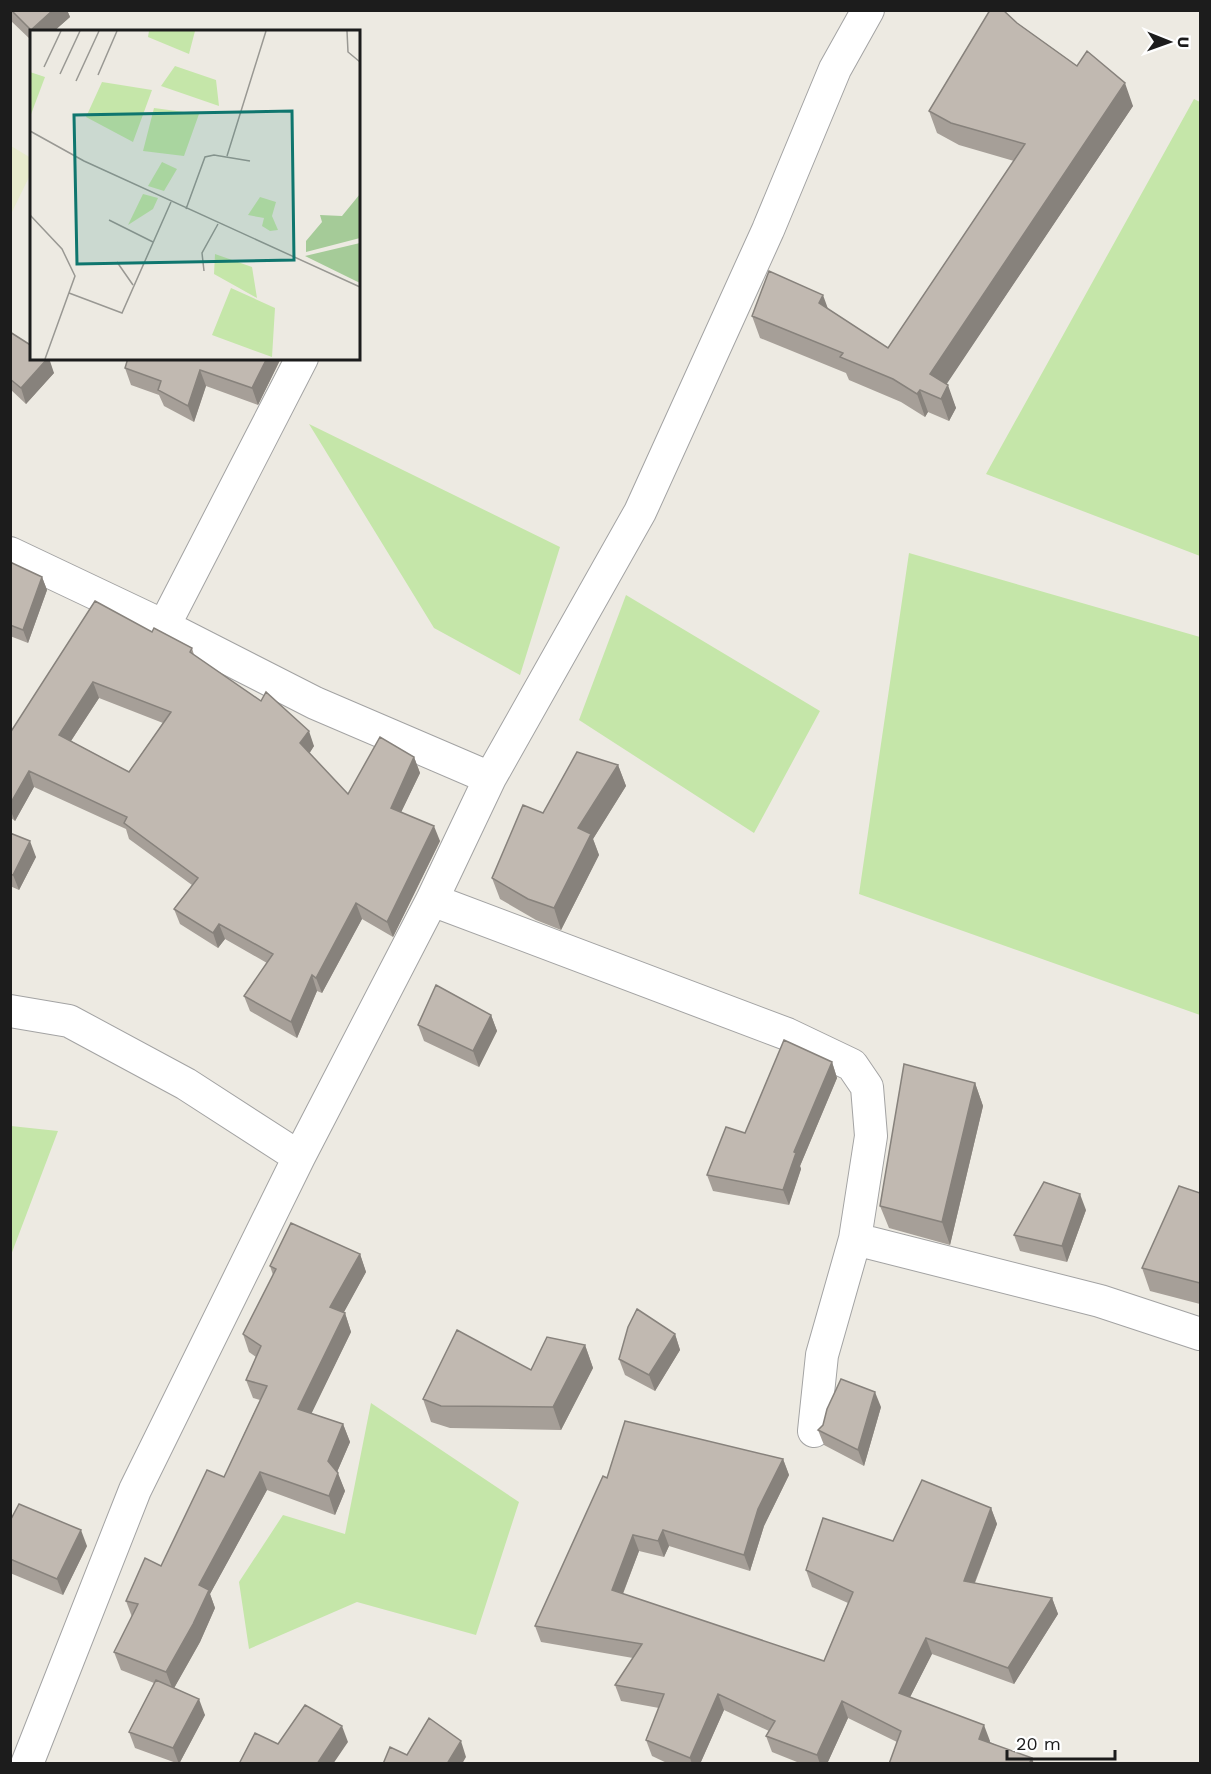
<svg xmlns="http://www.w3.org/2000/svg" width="1211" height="1774" font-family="'Work Sans',sans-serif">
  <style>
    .farmland { fill: #e8ebcd }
    .grass { fill: #c5e6a9 }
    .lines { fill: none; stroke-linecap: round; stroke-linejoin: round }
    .minor-casing { stroke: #a3a3a3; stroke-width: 34 }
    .minor { stroke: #fff; stroke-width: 32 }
    .wall { fill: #a69f98; fill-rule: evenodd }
    .shaded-wall { fill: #87827c }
    .building { fill: #c1b9b1; stroke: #87827c; stroke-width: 1.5; fill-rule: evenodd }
    .inset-road { fill: none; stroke: #999893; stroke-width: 1.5 }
    .view { fill: #0f766e; fill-opacity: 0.15; stroke: #0f766e; stroke-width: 3 }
    .inset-edge { fill: none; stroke: #1c1c1c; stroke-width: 3 }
  </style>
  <rect width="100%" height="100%" fill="#edeae2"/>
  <!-- farmland -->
  <path class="farmland" d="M11 146 31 158 32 171 11 214Z"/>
  <!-- grass -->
  <path class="grass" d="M1194 99 1200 102V556L986 474Z
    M309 424 560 547 520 675 434 628Z
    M909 553 1200 637V1015L859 894Z
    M626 595 820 711 754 833 579 720Z
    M11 1126 58 1131 11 1255 10 1126Z
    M371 1403 519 1502 476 1635 357 1602 249 1649 239 1582 283 1515 345 1534Z"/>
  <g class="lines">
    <defs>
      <path id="minor" d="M10 553 164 626 315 703 490 778
        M164 626 302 358
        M432 900 787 1034 852 1065 867 1087 871 1136 855 1239 822 1355 814 1431
        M10 1011 69 1021 186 1084 299 1157
        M855 1239 1100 1301 1200 1334
        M27 1764 135 1490 299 1157 432 900 490 778 640 512 768 230 835 69 868 10"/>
    </defs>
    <!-- minor casing -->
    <use href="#minor" class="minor-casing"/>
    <!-- minor -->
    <use href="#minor" class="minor"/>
  </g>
  <!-- wall -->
  <path class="wall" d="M10 10H67L70 17 53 32H32V41L10 20Z
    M1017 23 1133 106 946 384 956 408 949 421 928 412 925 417 901 402 849 380 846 373 760 338 752 316 828 309 888 348 1014 161 959 145 937 133 929 111Z
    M10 332 54 373 26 404 10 389Z
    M128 358H281L258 405 206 386 194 422 164 406 159 395 131 385 125 368Z
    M10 562 42 577 47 590 28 643 10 636Z
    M152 632 192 648 194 655 314 746 309 753 348 794 414 757 420 773 401 812 440 841 393 937 362 919 322 993 317 991 297 1038 250 1011 244 996 267 963 225 939 218 948 180 924 174 909 192 885 129 839 126 829 34 787 15 821 10 817V733ZM99 698 163 723 129 772 71 741Z
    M618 765 626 786 593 839 599 855 561 930 536 920 500 899 492 878 543 813Z
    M10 833 36 857 19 890 10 886Z
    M491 1015 497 1031 479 1067 424 1041 418 1025Z
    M832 1062 837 1078 800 1166 801 1169 789 1205 713 1191 707 1175 745 1133Z
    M975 1083 983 1106 950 1245 889 1228 880 1206Z
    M1200 1193V1304L1150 1291 1142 1268Z
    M1086 1210 1067 1262 1020 1251 1014 1235Z
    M360 1254 366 1272 343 1313H345L351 1332 311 1413 343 1424 350 1442 337 1472 345 1491 335 1515 267 1490 210 1594 215 1608 200 1642 174 1688 205 1715 179 1764 135 1748 129 1732 154 1683 121 1670 114 1652 132 1617 126 1601 161 1566 224 1477 260 1400 253 1398 246 1380 256 1357 249 1352 243 1334 273 1275 270 1266Z
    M675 1334 680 1350 655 1391 625 1375 619 1359Z
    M585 1345 593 1368 561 1430 450 1428 431 1422 423 1399 531 1370Z
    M881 1407 864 1466 824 1445 818 1430 823 1425Z
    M783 1459 789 1475 764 1526 750 1571 669 1546 664 1557 639 1551 623 1594 824 1661 848 1603 812 1587 806 1570 991 1508 997 1524 975 1583 1052 1598 1058 1614 1014 1684 932 1654 910 1697 990 1741V1742L1034 1764H889L897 1742 848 1718 827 1764H802L772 1752 766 1736 769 1731 724 1710 700 1764H669L652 1756 646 1740 659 1708 621 1701 615 1685 633 1658 541 1642 535 1626 607 1478Z
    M10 1521 87 1546 63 1595 10 1573Z"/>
  <!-- shaded-wall -->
  <path class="shaded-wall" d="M53 10H67L70 17 53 32H32L31 30Z
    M1125 83 1133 106 938 397 930 374Z
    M823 295 831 317 819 303Z
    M48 358H49L54 373 26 404 21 388Z
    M267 358H281L258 405 252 388Z
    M200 370 206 386 194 422 188 406Z
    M948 385 956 408 949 421 941 399Z
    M920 390 928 412 925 417 917 394Z
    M42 577 47 590 28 643 23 630Z
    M93 682 99 698 65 750 59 735Z
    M309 731 314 746 306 759 300 743Z
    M414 757 420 773 396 823 391 808Z
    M618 765 626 786 593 839 599 855 561 930 554 908 578 828Z
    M29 771 34 787 15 821 10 809V804Z
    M434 826 440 841 393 937 387 922Z
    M30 841 36 857 19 890 13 875Z
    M356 903 362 919 322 993 316 978Z
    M219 924 225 939 218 948 213 933Z
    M312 975 317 991 297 1038 291 1022Z
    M491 1015 497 1031 479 1067 473 1051Z
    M832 1062 837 1078 800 1166 801 1169 789 1205 783 1190 794 1152Z
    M975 1083 983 1106 950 1245 942 1222Z
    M1080 1194 1086 1210 1067 1262 1062 1246Z
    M360 1254 366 1272 337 1325 330 1307Z
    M345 1313 351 1332 305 1427 298 1409Z
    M675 1334 680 1350 655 1391 649 1375Z
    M585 1345 593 1368 561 1430 553 1407Z
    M875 1392 881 1407 864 1466 858 1450Z
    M343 1424 350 1442 334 1479 328 1461Z
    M783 1459 789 1475 764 1526 750 1571 744 1555 758 1509Z
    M260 1472 267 1490 210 1594 215 1608 200 1642 173 1690 166 1672 199 1585Z
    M338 1473 345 1491 335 1515 329 1496Z
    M991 1508 997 1524 969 1597 964 1581Z
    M81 1530 87 1546 63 1595 57 1579Z
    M663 1530 669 1546 664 1557 658 1541Z
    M633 1535 639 1551 618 1606 612 1590Z
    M1052 1598 1058 1614 1014 1684 1008 1668Z
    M926 1638 932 1654 904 1709 899 1693Z
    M718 1694 724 1710 700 1764H692L690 1758Z
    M199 1699 205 1715 179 1764 173 1748Z
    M842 1701 848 1718 827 1764H820L817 1755Z
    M984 1725 990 1741 985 1755 979 1739Z
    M342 1726 348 1742 333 1764H317Z
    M461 1741 466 1757 462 1764H447Z
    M1032 1758 1034 1764H1029Z"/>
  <!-- building -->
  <path class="building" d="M11 10H53L31 30Z
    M990 10H1003L1017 23 1077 66 1087 51 1125 83 930 374 948 385 941 399 920 390 917 394 893 379 840 357 843 353 752 316 769 271 823 295 819 303 888 348 1025 144 951 123 929 111Z
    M10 332 32 346V358H48L21 388 10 379Z
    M128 358H267L252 388 200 370 188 406 158 390 161 381 125 368Z
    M10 562 42 577 23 630 10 625Z
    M95 601 152 632 154 628 192 648 190 652 261 701 266 692 309 731 300 743 348 794 380 737 414 757 391 808 434 826 387 922 356 903 316 978 312 975 291 1022 244 996 273 954 219 924 213 933 174 909 198 878 124 823 127 817 29 771 10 804V733ZM93 682 171 712 129 772 59 735Z
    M577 752 618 765 578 828 591 834 554 908 528 899 492 878 523 805 543 813Z
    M10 833 30 841 13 875 10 874Z
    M436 985 491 1015 473 1051 418 1025Z
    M784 1040 832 1062 794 1152 796 1153 783 1190 707 1175 726 1127 745 1133Z
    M904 1064 975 1083 942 1222 880 1206Z
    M1044 1182 1080 1194 1062 1246 1014 1235Z
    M1179 1186 1200 1193V1283L1142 1268Z
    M291 1223 360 1254 330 1307 345 1313 298 1409 343 1424 328 1461 338 1473 329 1496 260 1472 199 1585 209 1590 193 1624 166 1672 114 1652 138 1604 126 1601 145 1558 161 1566 207 1470 224 1477 267 1386 246 1380 261 1346 243 1334 276 1269 270 1266Z
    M637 1309 675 1334 649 1375 619 1359 628 1327Z
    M457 1330 531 1370 547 1337 585 1345 553 1407 441 1406 423 1399Z
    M841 1379 875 1392 858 1450 818 1430 823 1425 827 1409Z
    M625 1421 783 1459 758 1509 744 1555 663 1530 658 1541 633 1535 612 1590 824 1661 853 1592 806 1570 823 1518 893 1541 922 1480 991 1508 964 1581 1052 1598 1008 1668 926 1638 899 1693 984 1725 979 1739 1032 1758 1029 1764H889L901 1731 842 1701 817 1755 766 1736 775 1721 718 1694 690 1758 646 1740 664 1694 615 1685 642 1644 535 1626 603 1476 607 1478Z
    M19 1504 81 1530 57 1579 10 1559V1521Z
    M156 1680 199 1699 173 1748 129 1732Z
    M305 1705 342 1726 317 1764H239L255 1733 278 1744Z
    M429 1718 461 1741 447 1764H383L390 1747 407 1755Z"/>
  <!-- overview -->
  <g transform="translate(30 30)">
    <rect width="330" height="330" fill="#edeae2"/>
    <path d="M119 1H165L159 24 118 7ZM145 36 186 50 189 76 131 56ZM0 42 15 47 0 87ZM72 52 122 60 103 112 56 87ZM124 78 169 84 154 126 113 121ZM132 132 147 139 134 161 118 156ZM113 164 128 168 123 179 98 195ZM230 167 246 172 242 186 248 200 240 201 232 196 234 188 218 185ZM185 224 222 237 227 268 184 244ZM201 258 245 278 242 327 182 305Z" fill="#c5e6a9"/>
    <path d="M330 164V208L276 222V211L292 192 290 185 312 186ZM330 213V253L275 226Z" fill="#a5cb98"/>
    <path class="inset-road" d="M317 1 318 22 330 32M14 37 31 1M30 44 50 1M68 45 87 1M46 51 69 1M0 101 54 131 330 257M197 126 236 1M156 179 175 127 184 125 220 131M0 185 32 219 45 246 15 329M79 190 123 212M87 232 103 255M174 241 172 223 188 194M39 263 92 283 141 172"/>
    <path class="view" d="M262 81 264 230 47 234 44 85Z"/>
    <rect width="330" height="330" class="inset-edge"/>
  </g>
  <!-- border -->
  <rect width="1211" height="1774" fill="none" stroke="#1c1c1c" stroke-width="24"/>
  <!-- north arrow -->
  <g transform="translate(1169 42) rotate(91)" stroke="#ffffff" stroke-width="4.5" paint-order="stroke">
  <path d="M0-4.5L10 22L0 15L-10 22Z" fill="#1c1c1c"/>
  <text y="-9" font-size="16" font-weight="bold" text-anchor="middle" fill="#1c1c1c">U</text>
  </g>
  <!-- scale -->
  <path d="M1007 1750v9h108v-9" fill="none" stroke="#1c1c1c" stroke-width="3"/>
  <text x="1016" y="1750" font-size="18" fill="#1c1c1c" stroke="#ffffff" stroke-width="4.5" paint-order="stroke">20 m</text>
</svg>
